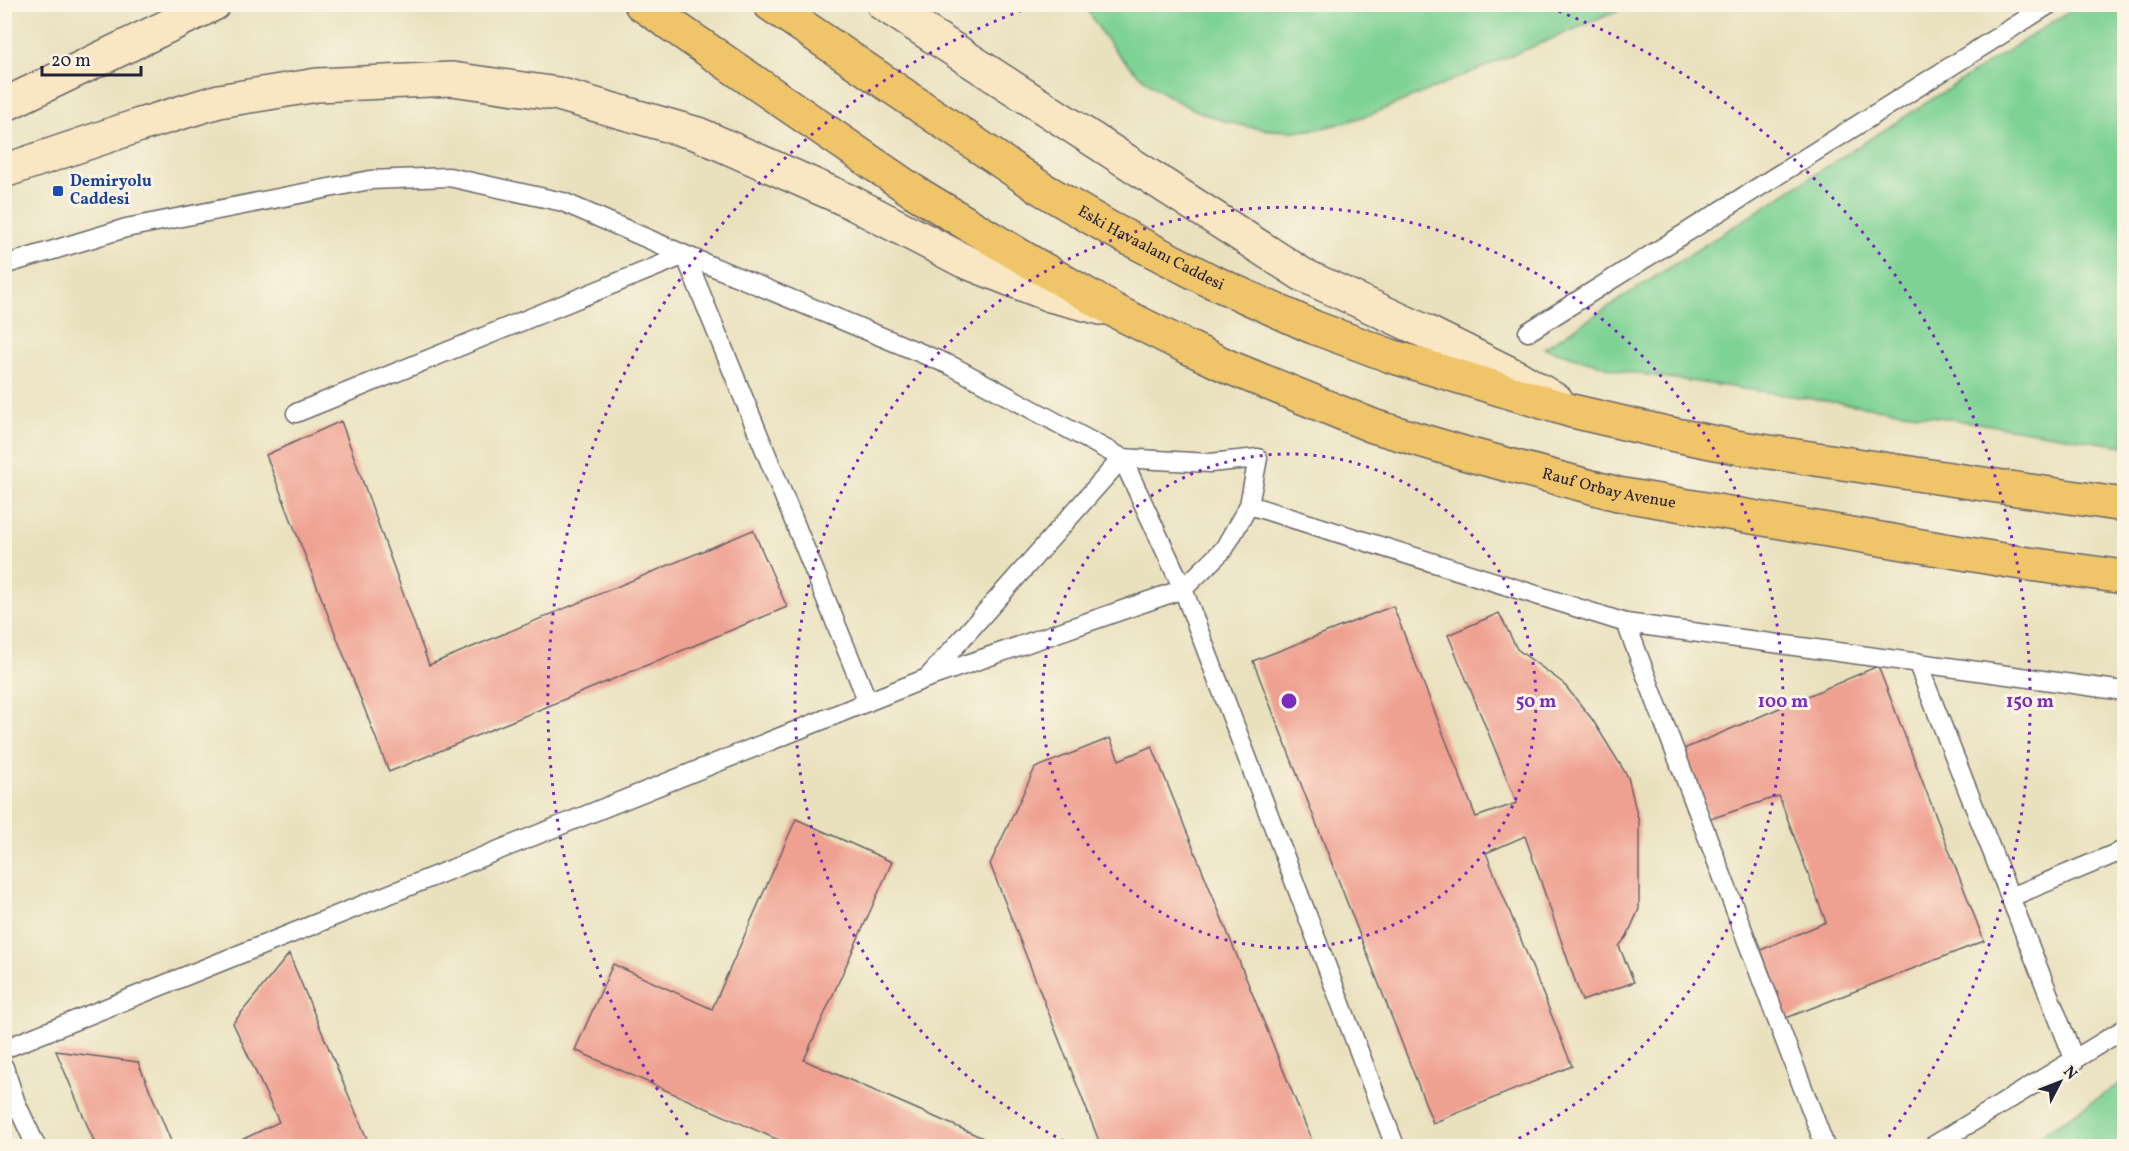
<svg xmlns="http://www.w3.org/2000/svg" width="2129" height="1151" font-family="Vollkorn,serif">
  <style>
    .green { fill: #7ed294; stroke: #507a68; stroke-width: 1.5 }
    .building { fill: #efa191 }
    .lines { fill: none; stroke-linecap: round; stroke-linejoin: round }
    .lane-casing { stroke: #686568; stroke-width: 21 }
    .secondary-casing { stroke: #686568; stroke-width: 36 }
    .highway-casing { stroke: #686568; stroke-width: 36 }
    .lane { stroke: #fff; stroke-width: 18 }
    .secondary { stroke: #f9e7c3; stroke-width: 33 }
    .highway { stroke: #f0c469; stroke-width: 33 }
    .ring { fill: none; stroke: #7b2cbf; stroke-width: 3; stroke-dasharray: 3 6 }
    .transit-dot { fill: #1a4fb4; stroke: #fcf5e5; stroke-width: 2 }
    .labels { text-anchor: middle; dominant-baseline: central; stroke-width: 6; stroke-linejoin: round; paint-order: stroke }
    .transit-label { font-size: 16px; font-weight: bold; fill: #164399; stroke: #fcf5e5; text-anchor: start }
    .street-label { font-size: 16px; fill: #22223b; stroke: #fcf5e5 }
    .centre { fill: #7b2cbf; stroke: #fcf5e5; stroke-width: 3 }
    .ring-label { font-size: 18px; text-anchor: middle; font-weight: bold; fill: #7b2cbf; stroke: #fcf5e5; stroke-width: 6; stroke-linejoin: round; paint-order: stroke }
  </style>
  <rect width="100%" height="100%" fill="#fcf5e5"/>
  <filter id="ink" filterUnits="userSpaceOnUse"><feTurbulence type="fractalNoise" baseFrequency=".0167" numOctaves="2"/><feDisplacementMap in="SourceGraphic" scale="12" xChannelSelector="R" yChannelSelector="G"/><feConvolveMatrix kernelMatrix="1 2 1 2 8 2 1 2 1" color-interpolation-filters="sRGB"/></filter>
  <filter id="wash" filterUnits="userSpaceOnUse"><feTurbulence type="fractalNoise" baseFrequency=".008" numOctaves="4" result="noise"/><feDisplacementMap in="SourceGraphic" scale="24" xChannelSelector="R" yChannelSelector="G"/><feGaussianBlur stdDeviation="1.35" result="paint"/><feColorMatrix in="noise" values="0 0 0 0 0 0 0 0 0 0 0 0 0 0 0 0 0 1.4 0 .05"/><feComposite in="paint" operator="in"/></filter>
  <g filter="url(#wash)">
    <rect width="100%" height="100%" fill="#e9e1bd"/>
    <!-- green -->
    <path class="green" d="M1085 5H1632L1372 114C1346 122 1319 131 1292 131 1216 130 1144 95 1101 32 1096 23 1089 14 1085 5Z
      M2079 5H2124V446L1952 419 1620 371 1544 348Z
      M2124 1081V1146H2024Z"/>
    <g id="blocks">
      <!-- building -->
      <path class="building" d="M341 421 429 665 753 530 787 607 389 772 266 455Z
        M1393 606 1476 817 1517 803 1448 635 1499 613 1517 649 1563 683 1592 719 1628 777 1639 823V909L1627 936 1619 946 1634 982 1582 1001 1525 836 1486 853 1572 1066 1433 1123 1253 661Z
        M1878 666 1984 941 1786 1018 1761 950 1826 922 1779 796 1710 819 1684 749Z
        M1110 738 1119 760 1152 746 1314 1146H1101L990 864 1035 768Z
        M796 819 892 862 804 1060 983 1138 980 1146H792L575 1050 613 964 712 1009Z
        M289 954 370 1146H229L279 1122 233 1023Z
        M56 1051 138 1062 173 1146H96Z"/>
    </g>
  </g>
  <g filter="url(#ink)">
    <use href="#blocks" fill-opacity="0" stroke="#686568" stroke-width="1.5"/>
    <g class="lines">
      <defs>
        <path id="lane" d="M4 265 126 228 370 180 449 177 563 202 685 255 952 366 1122 458 1210 463 1258 458 1249 505 1224 549 1183 589 927 678 4 1049
          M1528 332 2050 4
          M296 413 685 255 868 702
          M1122 458 1183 589 1395 1146
          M1249 505 1626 623 2124 691
          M1626 623 1825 1146
          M1917 662 2075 1061
          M928 677 1122 458
          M2011 897 2124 850
          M4 1067 16 1103 36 1146
          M1933 1146 2124 1029"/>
        <path id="secondary" d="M883 4 1303 275 1424 331 1517 377 1557 401
          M4 105 214 4
          M4 171 140 125 219 101 317 85 452 79 558 94 698 134 847 200 964 261 1050 295 1101 308"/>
        <g id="highway">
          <path id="s1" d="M641 4 913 191 1027 260 1117 312 1171 339 1229 367 1373 426 1467 454 1618 494 2015 562 2124 577"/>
          <path id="s2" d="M770 4 1039 187 1109 228 1209 280 1313 327 1391 356 1572 411 1671 434 1736 447 2124 505"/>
        </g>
      </defs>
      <!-- lane casing -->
      <use href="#lane" class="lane-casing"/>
      <!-- secondary casing -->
      <use href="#secondary" class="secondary-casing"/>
      <!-- highway casing -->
      <use href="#highway" class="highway-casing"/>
      <!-- lane -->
      <use href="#lane" class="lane"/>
      <!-- secondary -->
      <use href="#secondary" class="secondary"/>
      <!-- highway -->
      <use href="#highway" class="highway"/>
    </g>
  </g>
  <!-- distance rings -->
  <g class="ring">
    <circle cx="1289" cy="701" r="247"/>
    <path d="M1072 1145A494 494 0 1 1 1506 1145"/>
    <path d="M693 1142A741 741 0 0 1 1036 5M1542 5A741 741 0 0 1 1885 1142"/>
  </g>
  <!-- markers -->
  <rect class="transit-dot" x="52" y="185" width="12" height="12" rx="3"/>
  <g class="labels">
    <!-- transit labels -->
    <g class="transit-label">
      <text x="70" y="182">Demiryolu<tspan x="70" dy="18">Caddesi</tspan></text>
    </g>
    <!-- street labels -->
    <g class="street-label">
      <text stroke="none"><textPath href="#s2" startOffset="453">Eski Havaalanı Caddesi</textPath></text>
      <text stroke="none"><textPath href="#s1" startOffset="1092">Rauf Orbay Avenue</textPath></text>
    </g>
  </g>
  <circle cx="1289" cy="701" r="9" class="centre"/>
  <g class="ring-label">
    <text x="1536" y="707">50 m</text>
    <text x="1783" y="707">100 m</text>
    <text x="2030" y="707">150 m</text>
  </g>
  <!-- margin -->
  <rect width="2129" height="1151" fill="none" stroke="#fcf5e5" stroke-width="24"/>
  <!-- north arrow -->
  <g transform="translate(2060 1082) rotate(48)" stroke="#fcf5e5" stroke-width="4.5" paint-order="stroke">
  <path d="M0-4.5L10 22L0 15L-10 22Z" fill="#22223b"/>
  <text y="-9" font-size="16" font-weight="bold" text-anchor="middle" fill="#22223b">N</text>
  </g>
  <!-- scale -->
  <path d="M42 66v9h99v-9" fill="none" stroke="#22223b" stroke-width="3"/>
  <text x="51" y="66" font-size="18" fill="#22223b" stroke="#fcf5e5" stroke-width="4.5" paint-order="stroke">20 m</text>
</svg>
